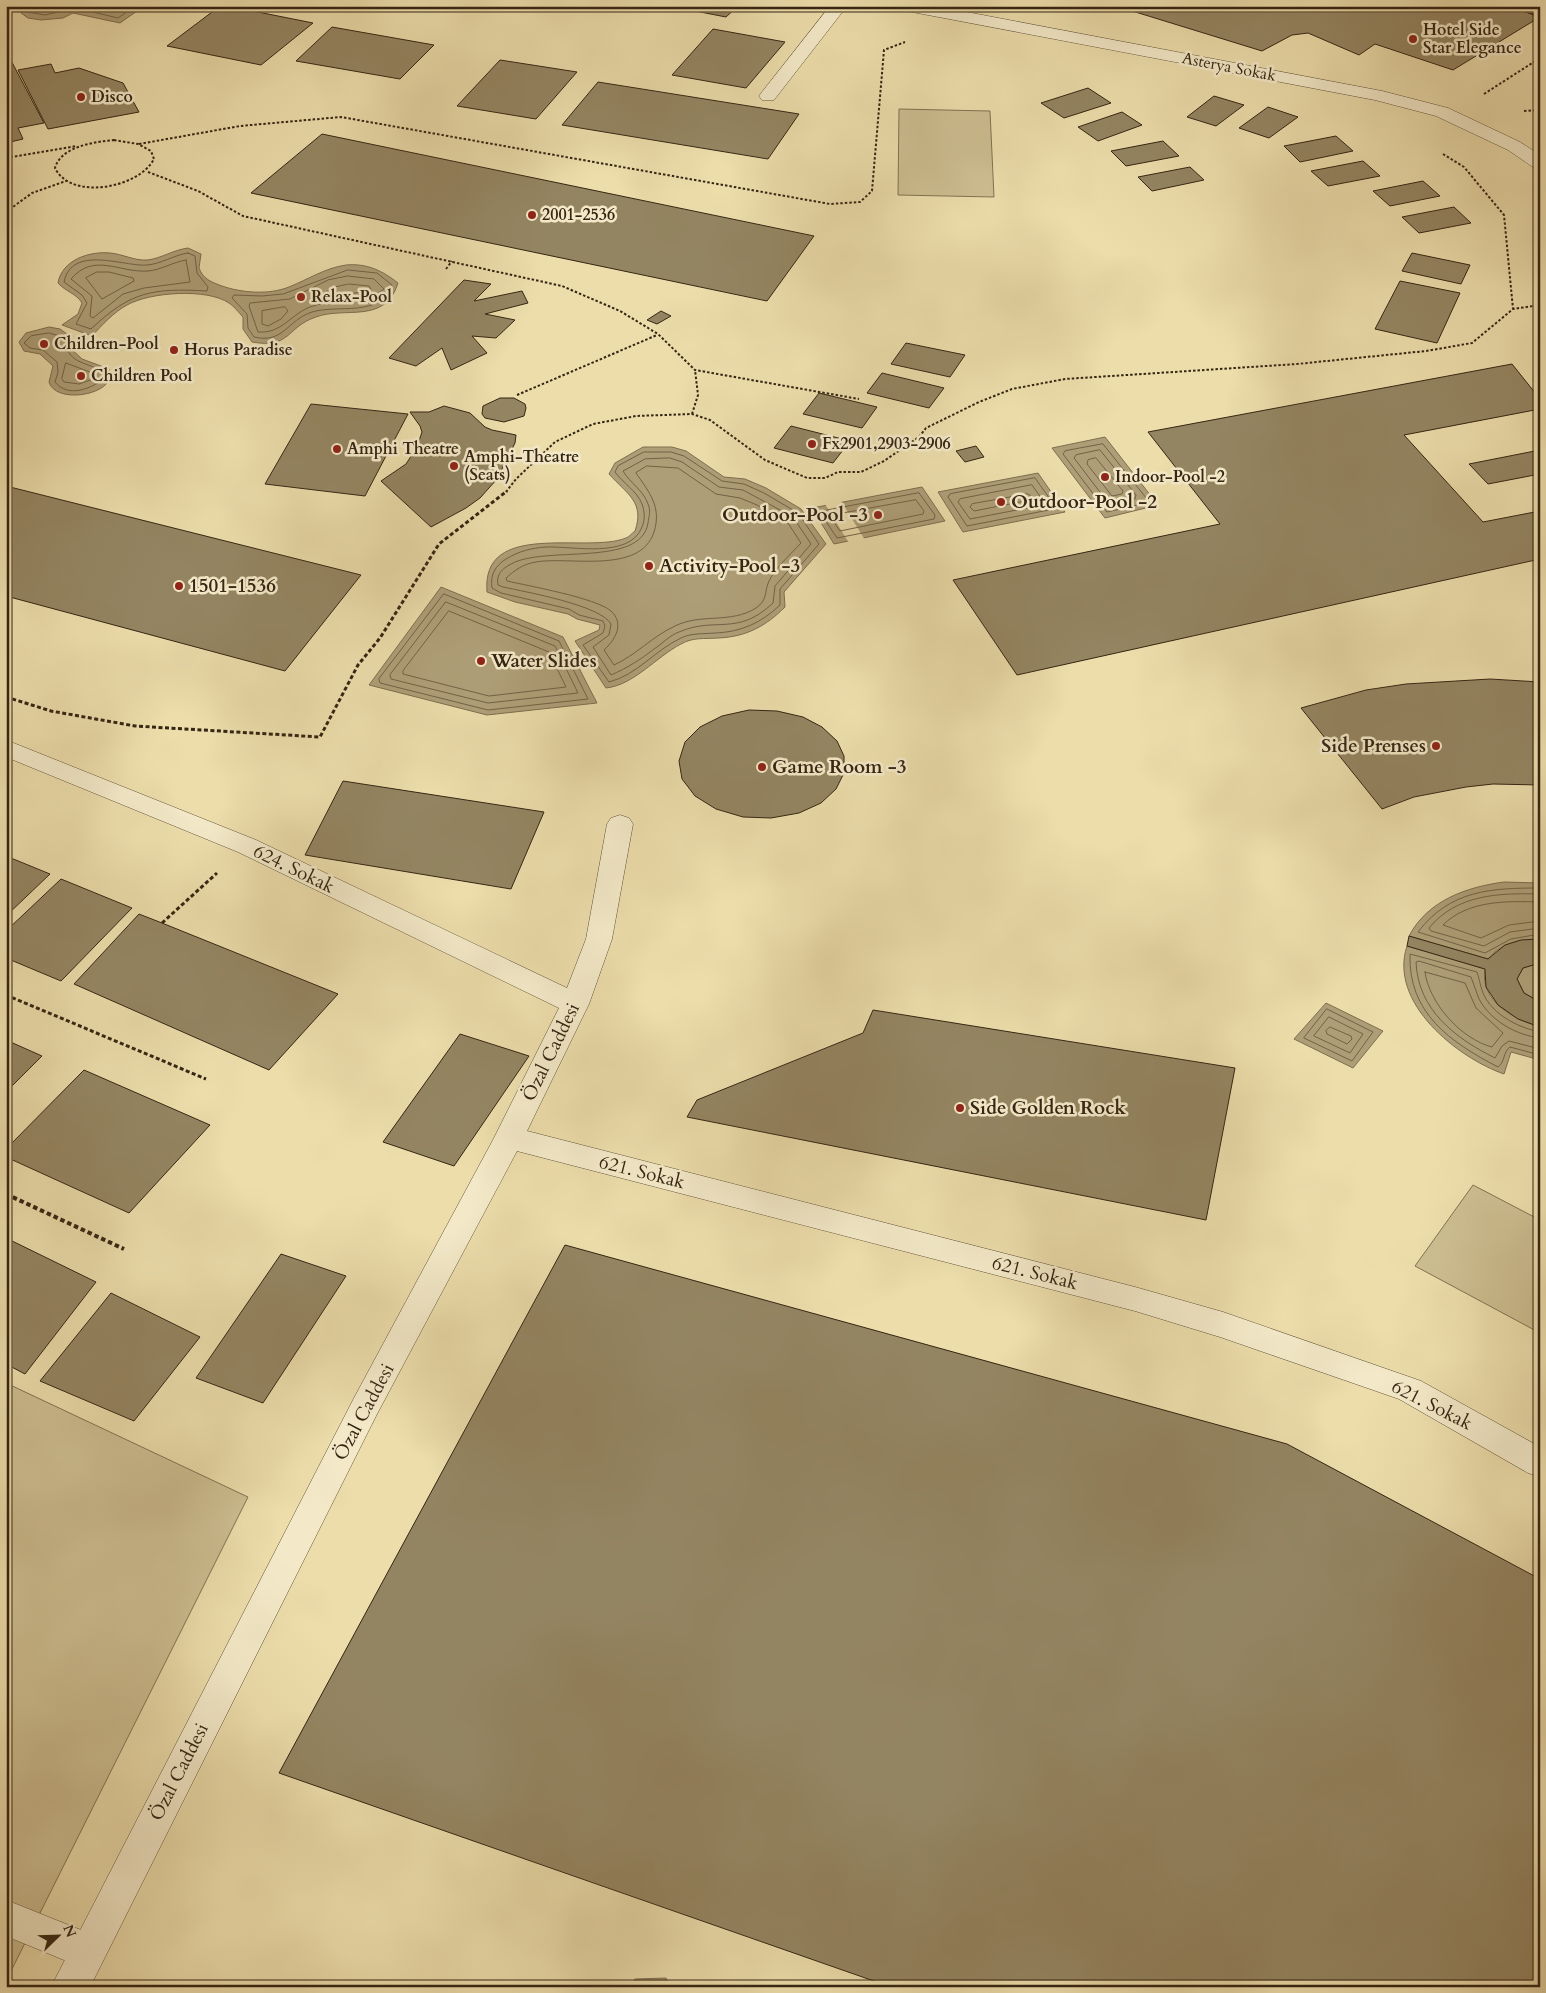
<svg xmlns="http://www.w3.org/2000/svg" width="1546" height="1993" font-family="Cardo,serif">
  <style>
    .green { fill: #cdbe91; stroke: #817252 }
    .water { fill: #ae9e77; stroke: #7e6e4f }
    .pier { fill: #ecddab }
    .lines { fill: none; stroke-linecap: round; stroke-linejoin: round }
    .shore { stroke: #726245; stroke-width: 1 }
    .building { fill: #948562; stroke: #352513 }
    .service-casing { stroke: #635339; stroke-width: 1 }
    .minor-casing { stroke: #635339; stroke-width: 1 }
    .path-far2 { stroke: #352513; stroke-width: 2; stroke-dasharray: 2.5 2; stroke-linecap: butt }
    .path-far1 { stroke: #352513; stroke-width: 3; stroke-dasharray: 4 2.5; stroke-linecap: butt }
    .path { stroke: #352513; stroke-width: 4; stroke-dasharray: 4.5 3; stroke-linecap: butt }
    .service { fill: #f3e9c8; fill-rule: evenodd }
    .minor { fill: #f3e9c8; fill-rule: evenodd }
    .poi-dot { fill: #8f2418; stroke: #f3e9c8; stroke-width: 2 }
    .labels { text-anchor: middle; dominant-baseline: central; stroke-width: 5; stroke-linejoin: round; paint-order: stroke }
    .far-poi-label { font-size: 16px; font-weight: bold; fill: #352513; stroke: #f3e9c8; text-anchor: start }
    .far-street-label { font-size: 16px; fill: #352513; stroke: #f3e9c8 }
    .poi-label { font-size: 19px; font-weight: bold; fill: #352513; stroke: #f3e9c8; text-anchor: start }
    .street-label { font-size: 19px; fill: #352513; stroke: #f3e9c8 }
  </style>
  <rect width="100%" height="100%" fill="#ecddab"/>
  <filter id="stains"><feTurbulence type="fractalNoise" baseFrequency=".004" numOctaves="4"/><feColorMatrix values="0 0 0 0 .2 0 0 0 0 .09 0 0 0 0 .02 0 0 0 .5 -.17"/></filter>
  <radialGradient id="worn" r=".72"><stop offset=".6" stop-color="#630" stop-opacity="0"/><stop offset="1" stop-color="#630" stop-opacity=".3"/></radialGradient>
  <!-- green -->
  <path class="green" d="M899 109 990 111 994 197 898 195Z
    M1473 1185 1540 1220V1333L1415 1266Z
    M6 1383 248 1497 6 1981Z"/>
  <!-- water -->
  <path class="water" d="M23 6H144L120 23 73 13 63 18 41 20 28 18 21 13Z
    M188 248 201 254 199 268C203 279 211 282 222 286 242 293 269 295 289 287 309 279 325 268 346 265 367 263 383 271 398 283 385 325 345 306 316 317 286 327 291 349 252 342L243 329V317C239 313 234 306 229 303 207 288 150 292 127 305 114 312 102 325 92 336L62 325 78 314 82 303C76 293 66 292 58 283 62 260 89 251 110 253 123 254 134 261 148 260 162 258 173 250 188 248Z
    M49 327 60 329 67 334 68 346 82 359 109 369C120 394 56 406 49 382L53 366 40 354 24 351 19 342 26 333Z
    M1105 437 1158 505 1105 518 1052 448Z
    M643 447H672L686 451 724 477 745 479 766 488 801 509 826 544 784 592 785 607C766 626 746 637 718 638 705 639 693 637 681 644 656 657 634 685 606 688L575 641 599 630 600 625 577 619 568 614 515 602 487 592C481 519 587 554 626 538 629 537 632 533 635 531 645 502 627 494 609 474L615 463Z
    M1038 473 1065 512 963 532 938 492Z
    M922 487 945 521 834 544 812 508Z
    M441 587 563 637 597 703 487 715 369 685Z
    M1504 882 1540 883V939C1520 939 1501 943 1488 959L1409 936C1428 900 1467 887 1504 882Z
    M1407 946 1485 969C1479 1001 1515 1020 1540 1027V1060L1511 1052 1504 1074C1458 1058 1388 1003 1407 946Z
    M1540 963V1002L1524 993 1517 979 1523 968Z
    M1326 1003 1383 1031 1353 1068 1294 1039Z
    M666 1978 670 1987H630L635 1979Z"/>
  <!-- pier -->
  <path class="pier" d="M841 501 865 540 849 543 825 504Z"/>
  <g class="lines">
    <!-- shore -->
    <path class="shore" d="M27 6V12L45 15 76 8 118 18 135 6
      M188 253 195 256 197 273 208 287 207 291C153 288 131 291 91 329L76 324 87 303 82 295 64 282C72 244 124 267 147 265 161 264 174 255 188 253Z
      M186 260 190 282 144 288 123 294 93 318 90 316 92 296 71 279C94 252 119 273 148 271 161 270 173 262 186 260Z
      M348 270 377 273 392 285C381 318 338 304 312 312 287 320 284 344 254 337L248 328 247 314 232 298 234 295 262 296 283 294Z
      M97 272H109L133 278 134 281 102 299 86 278Z
      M348 276 374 279 384 289C362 307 338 298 313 306 292 312 283 334 258 332L249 306 250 303 290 299 328 280Z
      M349 284 369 286 371 289 347 295 325 293 331 288Z
      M285 307 288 311 281 319 268 326 262 324V311Z
      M49 333 63 337C69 365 82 360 104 372V379C90 389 68 398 55 382L58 372 57 362 43 350 30 348 24 343 31 336Z
      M66 363 95 374 96 378 79 384 64 382 62 379Z
      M1103 444 1147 499 1146 503 1107 512 1063 454 1065 451Z
      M1100 450 1136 495 1135 499 1109 504 1074 458 1076 455Z
      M644 452H671L684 456 722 481 744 484 764 493 798 513 819 544 780 589V605C761 623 741 632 715 633 703 634 691 633 681 638 655 650 637 675 609 682L583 645 603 633 605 626 603 621 579 615 569 609 501 593 492 588C490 575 495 566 506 559 519 551 532 548 546 547 573 546 630 559 642 527 645 520 645 512 642 504 637 491 623 483 615 472L618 466Z
      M670 458 682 462 719 487 743 490 793 517 811 544 775 586 773 603C737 637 716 616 679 632 670 635 662 644 654 649 640 660 627 668 611 675L593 647 609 635 611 624C600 605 526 592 503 587L498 585C496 574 502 569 511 564 545 545 641 568 648 523 649 516 651 511 648 504 644 491 630 483 623 471L645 459Z
      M1096 458 1123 491 1122 494 1112 496 1087 464 1088 460Z
      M647 466 678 468 716 494 740 498 757 505 788 523 801 543C791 554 775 568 769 581 764 592 768 600 756 608 731 624 701 613 675 626 653 636 636 655 614 665L604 650C615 640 625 624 611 611 596 598 529 586 507 581L506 578C515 570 523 564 536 562 569 556 640 575 654 532 662 507 649 492 636 473Z
      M1035 478 1055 506 1054 509 967 526 948 497 950 494Z
      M1032 485 1044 502 1043 505 970 519 958 502 960 499Z
      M919 493 935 515 934 519 837 538 821 514 823 511Z
      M1028 494 1032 497 1030 500 974 511 970 507 972 504Z
      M916 500 924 511 923 514 840 531 831 518 833 515Z
      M444 594 559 641 588 699 488 710 380 683 379 679Z
      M446 602 555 646 578 693 488 703 391 679 390 675Z
      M449 611 549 652 566 687 489 696 403 674V671Z
      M1540 888C1491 888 1450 890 1418 932L1485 953 1511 939 1540 934
      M1540 894C1499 893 1457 894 1429 928L1431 931 1484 946 1510 932 1540 928
      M1540 902C1507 901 1468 900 1443 925L1481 938 1509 925 1540 921
      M1425 972 1465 983 1476 1008 1503 1033 1492 1047C1461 1039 1429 1003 1425 972Z
      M1327 1009 1373 1032 1352 1061 1304 1038Z
      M1329 1017 1363 1034 1350 1053 1314 1036Z
      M1330 1027 1351 1036 1352 1039 1347 1044 1327 1034 1326 1031Z
      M1540 1032C1520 1028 1497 1017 1486 999 1481 991 1480 981 1477 972L1410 954C1408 1013 1450 1042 1498 1067 1505 1062 1503 1052 1510 1047L1540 1055
      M1540 1038C1516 1035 1491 1021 1479 999 1476 992 1474 984 1471 977L1419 961 1416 962C1418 1010 1455 1038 1495 1058L1502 1046 1509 1041 1540 1049"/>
  </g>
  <!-- building -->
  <path class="building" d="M220 6H228L313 23 261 65 167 46Z
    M694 6H738L726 17 690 10Z
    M1116 6H1509L1540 17 1453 70 1375 44 1359 55 1308 33 1292 35 1262 51Z
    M1509 6H1540V17Z
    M332 27 434 45 400 79 296 61Z
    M713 29 785 42 746 88 672 75Z
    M6 51 44 123 18 128 23 139 6 143Z
    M500 60 577 72 536 119 457 106Z
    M51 64 55 73 79 68 123 83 139 112 48 129 18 70Z
    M598 82 799 114 768 159 562 125Z
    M1088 88 1111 103 1064 118 1041 103Z
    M1214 96 1244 105 1216 126 1187 117Z
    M1268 107 1298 117 1269 138 1239 128Z
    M1122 112 1142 125 1098 141 1078 127Z
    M322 134 814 236 767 301 251 193Z
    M1336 136 1353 151 1300 162 1284 146Z
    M1163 141 1179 156 1126 166 1111 151Z
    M1363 161 1380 176 1328 186 1311 171Z
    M1190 167 1204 180 1152 191 1138 177Z
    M1423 181 1440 196 1390 206 1373 191Z
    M1454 207 1471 223 1419 233 1402 217Z
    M1412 253 1470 265 1461 284 1402 271Z
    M464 280 491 284 474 301 522 291 528 303 485 314 515 320 496 338 472 336 487 353 451 370 442 348 416 366 389 358Z
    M1400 281 1460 293 1437 343 1375 329Z
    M661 311 671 316 657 324 647 320Z
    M906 343 965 355 950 377 891 364Z
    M1512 364 1540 399V409L1404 435 1483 522 1540 511V559L1017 675 953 580 1220 524 1148 432Z
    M882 373 944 388 929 408 867 393Z
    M819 393 877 407 862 428 803 414Z
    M500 398H514L525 404 526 408 524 416 504 422 485 418 482 414 483 406Z
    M311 404 408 414 365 496 265 484Z
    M444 406 470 413 485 427 492 430 516 435 515 443 497 479 480 498 466 508 431 527 381 481 406 464 417 447 422 432 420 426 410 412H429Z
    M791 426 850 441 833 463 774 448Z
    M976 446 984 457 965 462 956 451Z
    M1540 450V474L1488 484 1469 464Z
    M6 486 361 575 285 671 6 596Z
    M1490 679 1540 682V785L1493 784 1466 787 1414 797 1382 809 1301 708 1366 690 1406 684Z
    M749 710 777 711 803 717 822 727 837 741 844 756V773L836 789 821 803 799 813 771 818 743 817 716 809 695 796 682 779 679 761 685 742 700 727 722 716Z
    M343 781 544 812 511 889 305 855Z
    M6 856 50 874 6 916Z
    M61 879 132 908 61 981 6 958V931Z
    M139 914 162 923 338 994 269 1070 74 984Z
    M1409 936 1488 959 1505 945 1521 940 1540 939V963L1523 968 1517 979 1524 993 1540 1002V1027L1518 1019 1498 1005 1486 987 1485 969 1407 946Z
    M873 1010 1235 1068 1206 1220 687 1117 697 1100 863 1033Z
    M460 1034 529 1056 454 1166 383 1142Z
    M6 1040 42 1056 6 1092Z
    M84 1070 210 1125 129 1213 6 1157V1149Z
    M6 1238 96 1282 25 1374 6 1364Z
    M565 1245 1287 1444 1540 1579V1987H891L279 1773Z
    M281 1254 346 1276 263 1403 196 1378Z
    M111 1293 200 1337 134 1421 40 1381Z"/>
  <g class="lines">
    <defs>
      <path id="service" d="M830 6H847L774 100H762L759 96 762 92Z
        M6 1900 101 1938 107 1951 101 1964 88 1970 6 1936Z"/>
      <path id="minor" d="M899 6H935L1382 91 1448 108 1520 142 1540 155V168L1533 167 1508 150 1436 116 1375 100 907 11Z
        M6 740 256 840 567 988 586 939 607 824 611 818 620 815 629 818 633 824 612 939 589 1004 527 1131 1135 1287 1223 1312 1421 1381 1540 1447V1477L1528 1473 1399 1399 1220 1337 1135 1311 517 1151 376 1416 90 1987H51L354 1398 494 1138 559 1008 238 852 6 757Z"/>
    </defs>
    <!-- service casing -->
    <use href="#service" class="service-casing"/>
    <!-- minor casing -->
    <use href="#minor" class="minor-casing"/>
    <!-- path-far2 -->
    <path class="path-far2" d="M1484 94 1540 58
      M1524 111 1540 110
      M114 140 138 144 151 151 154 159C139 188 71 201 55 168 61 146 95 142 114 140Z
      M139 144 240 126 341 117 830 204 860 202 872 191 884 50 905 42
      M1443 154 1464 167 1504 215 1513 309
      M6 158 77 146
      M148 172 198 191 243 216 562 286 620 311 658 334 695 370 859 399
      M6 212 32 193 66 181
      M446 269 452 261
      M517 395 657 335
      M692 414 698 395 695 370
      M506 492 516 479 555 442 593 424 636 416 692 414 710 420 765 460 807 478H825L838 472H861L884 461 919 437 926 428 979 402 1012 389 1065 379 1297 364 1426 351 1472 343 1513 309 1540 305"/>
    <!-- path-far1 -->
    <path class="path-far1" d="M6 697 51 711 135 726 320 737 358 665 380 638 439 544 507 491
      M162 923 217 873
      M6 995 206 1079"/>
    <!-- path -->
    <path class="path" d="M6 1194 124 1249"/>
    <!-- service -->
    <use href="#service" class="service"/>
    <!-- minor -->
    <use href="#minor" class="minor"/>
  </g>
  <!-- markers -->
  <g class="poi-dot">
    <circle cx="1413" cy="39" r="5"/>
    <circle cx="81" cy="97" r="5"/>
    <circle cx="532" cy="215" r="5"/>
    <circle cx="301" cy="297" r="5"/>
    <circle cx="44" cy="344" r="5"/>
    <circle cx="174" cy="350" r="5"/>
    <circle cx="81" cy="376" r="5"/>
    <circle cx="812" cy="444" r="5"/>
    <circle cx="337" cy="449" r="5"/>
    <circle cx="454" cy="466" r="5"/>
    <circle cx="1105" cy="477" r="5"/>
    <circle cx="1001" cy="502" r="5"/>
    <circle cx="878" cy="515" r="5"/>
    <circle cx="649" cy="566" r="5"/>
    <circle cx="179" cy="586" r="5"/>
    <circle cx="481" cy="661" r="5"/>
    <circle cx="1436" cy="746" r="5"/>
    <circle cx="762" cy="767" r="5"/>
    <circle cx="960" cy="1108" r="5"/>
  </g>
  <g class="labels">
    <!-- far-poi labels -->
    <g class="far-poi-label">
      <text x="1423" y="30">Hotel Side<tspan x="1423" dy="18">Star Elegance</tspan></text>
      <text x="91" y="97">Disco</text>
      <text x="542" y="215">2001-2536</text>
      <text x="311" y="297">Relax-Pool</text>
      <text x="54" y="344">Children-Pool</text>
      <text x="184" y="350">Horus Paradise</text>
      <text x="91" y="376">Children Pool</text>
      <text x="822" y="444">Fx2901,2903-2906</text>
      <text x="347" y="449">Amphi Theatre</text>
      <text x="464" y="457">Amphi-Theatre<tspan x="464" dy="18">(Seats)</tspan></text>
      <text x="1115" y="477">Indoor-Pool -2</text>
    </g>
    <!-- far-street labels -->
    <g class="far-street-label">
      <text transform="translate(1229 67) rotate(11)">Asterya Sokak</text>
    </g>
    <!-- poi labels -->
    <g class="poi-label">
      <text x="1011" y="502">Outdoor-Pool -2</text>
      <text x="868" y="515" text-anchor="end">Outdoor-Pool -3</text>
      <text x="659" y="566">Activity-Pool -3</text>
      <text x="189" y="586">1501-1536</text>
      <text x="491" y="661">Water Slides</text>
      <text x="1426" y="746" text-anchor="end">Side Prenses</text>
      <text x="772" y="767">Game Room -3</text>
      <text x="970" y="1108">Side Golden Rock</text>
    </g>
    <!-- street labels -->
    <g class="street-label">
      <text transform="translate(294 869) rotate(26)">624. Sokak</text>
      <text transform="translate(551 1052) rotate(-64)">Özal Caddesi</text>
      <text transform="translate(642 1172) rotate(14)">621. Sokak</text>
      <text transform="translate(1035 1273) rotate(14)">621. Sokak</text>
      <text transform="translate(1432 1405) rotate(27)">621. Sokak</text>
      <text transform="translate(364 1412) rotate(-62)">Özal Caddesi</text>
      <text transform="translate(179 1772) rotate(-63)">Özal Caddesi</text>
    </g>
  </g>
  <!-- margin -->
  <rect width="1546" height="1993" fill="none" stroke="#ecddab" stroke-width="25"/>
  <rect x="8" y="8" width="1531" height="1978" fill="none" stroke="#352513" stroke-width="2.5"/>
  <rect x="12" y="12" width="1521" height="1968" fill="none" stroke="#352513"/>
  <!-- north arrow -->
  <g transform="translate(58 1936) rotate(67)" stroke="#f3e9c8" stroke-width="4" paint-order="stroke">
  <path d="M0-4L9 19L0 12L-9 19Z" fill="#352513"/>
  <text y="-8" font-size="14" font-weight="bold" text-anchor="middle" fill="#352513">N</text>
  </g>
  <rect width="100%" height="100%" filter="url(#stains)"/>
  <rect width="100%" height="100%" fill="url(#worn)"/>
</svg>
